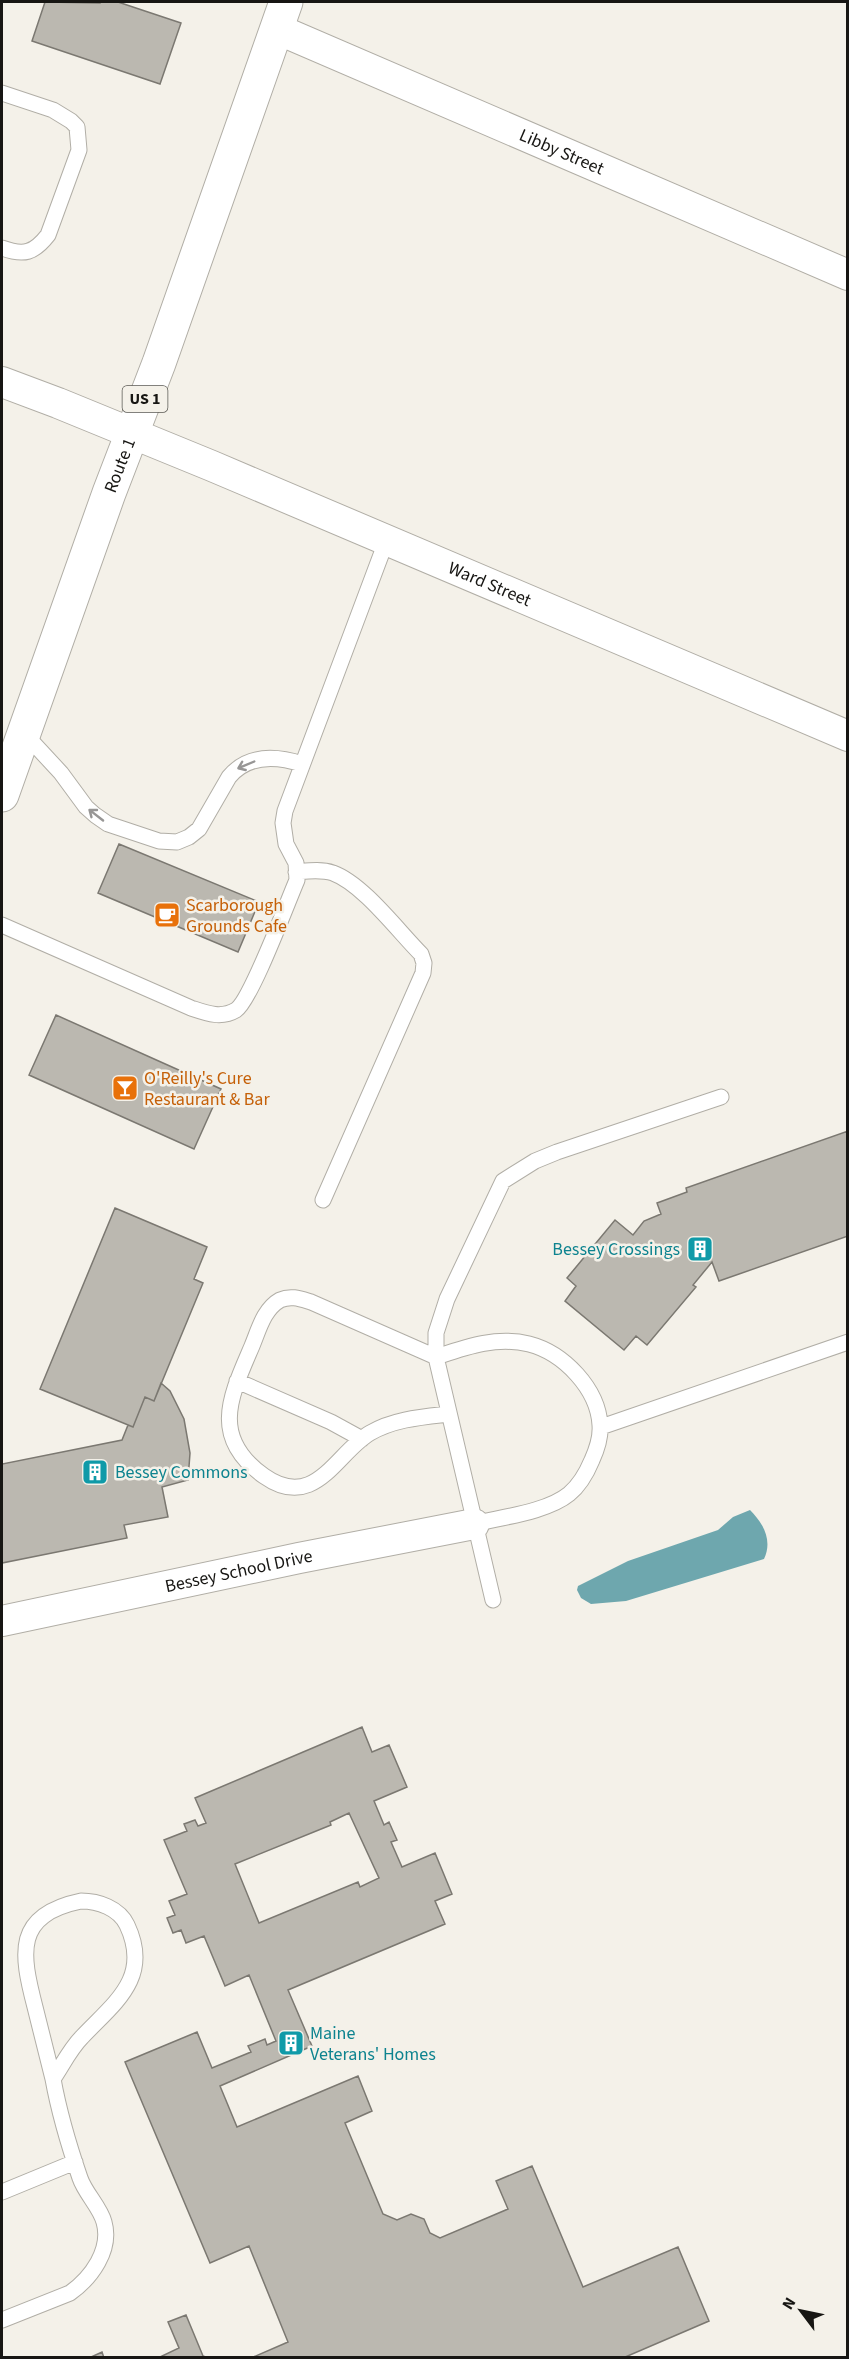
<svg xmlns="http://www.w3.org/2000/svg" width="849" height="2359" font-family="'Source Sans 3',sans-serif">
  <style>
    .water { fill: #6ea7ae }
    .building { fill: #bbb8b0; stroke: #7b7871; stroke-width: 1.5; fill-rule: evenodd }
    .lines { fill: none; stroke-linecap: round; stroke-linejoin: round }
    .service-casing { stroke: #b1aea6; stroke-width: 17 }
    .minor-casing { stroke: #b1aea6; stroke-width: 32 }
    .primary-casing { stroke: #b1aea6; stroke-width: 35 }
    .service { stroke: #fff; stroke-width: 15 }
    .minor { stroke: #fff; stroke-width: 30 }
    .primary { stroke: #fff; stroke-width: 33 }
    .oneway { stroke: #979695 }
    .labels { text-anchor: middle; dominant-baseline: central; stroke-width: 5; stroke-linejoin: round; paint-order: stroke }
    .shield { fill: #f4f1e9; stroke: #595853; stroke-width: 1.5 }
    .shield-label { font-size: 16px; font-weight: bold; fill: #171613 }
    .street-label { font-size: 18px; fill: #171613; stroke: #f4f1e9 }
    .food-label { font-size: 18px; fill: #c56008; stroke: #f4f1e9; text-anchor: start }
    .culture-label { font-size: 18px; fill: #0d838f; stroke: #f4f1e9; text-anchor: start }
  </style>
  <rect width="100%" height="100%" fill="#f4f1e9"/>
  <!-- water -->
  <path class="water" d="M750 1510C763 1523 773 1540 764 1559L626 1601 591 1604 581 1598 577 1590 578 1586 628 1561 718 1530 733 1517Z"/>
  <!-- building -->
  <path class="building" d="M45 2 100 3V2H118L181 23 160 84 32 41Z
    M119 844 259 902 238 952 98 893Z
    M56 1015 221 1089 194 1149 29 1075Z
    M848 1131V1236L719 1281 712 1262 693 1285 696 1287 647 1345 636 1336 624 1350 565 1301 576 1286 567 1278 615 1220 633 1235 644 1221 661 1214 657 1203 687 1192 686 1188Z
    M115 1208 207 1247 194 1279 203 1283 154 1401 145 1397 133 1427 40 1389Z
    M161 1383 170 1391 184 1419 190 1453 188 1480 162 1487 168 1517 124 1525 127 1538 2 1563V1464L122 1440 128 1425 133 1427 145 1397 154 1401Z
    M362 1727 372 1752 389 1745 407 1787 374 1801 384 1825 389 1822 397 1840 391 1842 402 1867 435 1853 452 1894 435 1901 445 1924 288 1990 312 2046 220 2086 237 2127 358 2076 372 2111 345 2123 383 2214 397 2220 411 2214 424 2219 430 2233 440 2238 508 2209 496 2181 532 2166 583 2287 678 2247 709 2321 623 2358H251L288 2342 249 2246 210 2263 125 2062 197 2032 212 2068 251 2052 248 2046 265 2039 267 2045 276 2041 249 1975 225 1986 204 1936 186 1943 181 1930 173 1933 167 1918 175 1915 169 1901 187 1894 164 1840 187 1831 184 1824 195 1820 198 1826 206 1823 195 1798ZM349 1813 379 1878 360 1887 358 1882 259 1923 235 1864 331 1825 330 1822Z
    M186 2315 203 2356 208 2358H158L179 2348 168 2322Z
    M102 2352 104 2358H89Z"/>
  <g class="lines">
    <defs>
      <path id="service" d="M2 93 53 110 71 121 77 127 79 150 48 235C34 253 24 256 2 248
        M24 733 61 773 86 807 95 815 108 824 159 841 177 842 189 837 199 829 229 777C248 754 277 756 302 764
        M296 872C308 871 321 869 333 873 363 884 398 931 421 954L424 963 423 973 323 1200
        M2 925 191 1008C206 1013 221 1019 236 1010 251 1000 287 903 297 880L296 863 286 844 283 823 285 811 387 539
        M237 1381 331 1422 362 1439
        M449 1414C422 1417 394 1419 370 1433 336 1453 315 1512 264 1476 209 1437 231 1395 252 1346 259 1329 264 1309 280 1300 291 1295 301 1299 311 1302L436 1357C466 1347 496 1336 529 1344 564 1353 598 1389 600 1425 601 1437 597 1449 592 1460 587 1472 580 1485 569 1494 547 1512 502 1517 474 1524
        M601 1427 848 1342
        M493 1600 436 1357V1333L447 1299 503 1181 535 1161 557 1152 721 1097
        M81 1901C98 1901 119 1908 127 1925 152 1978 114 2003 82 2037 70 2049 62 2066 53 2079 47 2055 41 2031 35 2007 21 1953 14 1915 81 1901Z
        M2 2192 75 2162
        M2 2320 70 2293C91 2278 112 2250 104 2222 100 2207 85 2193 80 2178 69 2146 59 2112 53 2079"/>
      <g id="minor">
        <path id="s1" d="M277 29 848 275"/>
        <path id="s2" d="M2 382 58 403 212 466 848 736"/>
        <path id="s3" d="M2 1621 299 1558 474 1524"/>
      </g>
      <g id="primary">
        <path id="s4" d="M2 795 109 493 159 363 286 2"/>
      </g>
    </defs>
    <!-- service casing -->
    <use href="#service" class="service-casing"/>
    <!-- minor casing -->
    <use href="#minor" class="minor-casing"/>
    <!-- primary casing -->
    <use href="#primary" class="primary-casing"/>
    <!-- service -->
    <use href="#service" class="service"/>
    <!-- minor -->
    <use href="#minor" class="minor"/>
    <!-- primary -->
    <use href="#primary" class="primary"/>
  </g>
  <!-- one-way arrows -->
  <defs><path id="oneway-shaft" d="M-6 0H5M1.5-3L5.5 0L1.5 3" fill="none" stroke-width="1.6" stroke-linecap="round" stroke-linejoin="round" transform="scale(1.5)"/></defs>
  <g class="oneway">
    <use href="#oneway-shaft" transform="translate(246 765) rotate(157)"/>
    <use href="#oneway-shaft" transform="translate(96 815) rotate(-142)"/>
  </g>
  <!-- icons -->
  <defs>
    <symbol id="cafe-square" viewBox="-11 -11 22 22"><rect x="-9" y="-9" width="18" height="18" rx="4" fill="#e8710a" stroke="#f4f1e9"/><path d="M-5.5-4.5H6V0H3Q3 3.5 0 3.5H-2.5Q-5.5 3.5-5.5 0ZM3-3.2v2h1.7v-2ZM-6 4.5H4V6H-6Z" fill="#fff"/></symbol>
    <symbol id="bar-square" viewBox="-11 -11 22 22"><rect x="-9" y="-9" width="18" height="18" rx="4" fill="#e8710a" stroke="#f4f1e9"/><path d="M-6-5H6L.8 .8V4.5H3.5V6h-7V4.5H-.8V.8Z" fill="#fff"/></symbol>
    <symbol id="building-square" viewBox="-11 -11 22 22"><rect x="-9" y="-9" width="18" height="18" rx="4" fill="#0f9aa8" stroke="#f4f1e9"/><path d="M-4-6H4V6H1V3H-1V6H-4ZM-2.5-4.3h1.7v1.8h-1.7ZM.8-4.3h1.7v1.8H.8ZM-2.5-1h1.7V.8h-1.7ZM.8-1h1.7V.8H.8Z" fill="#fff"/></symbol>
  </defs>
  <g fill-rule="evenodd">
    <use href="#cafe-square" x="152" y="900" width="30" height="30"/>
    <use href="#bar-square" x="110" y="1073" width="30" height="30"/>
    <use href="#building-square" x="685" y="1234" width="30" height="30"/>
    <use href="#building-square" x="80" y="1457" width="30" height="30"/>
    <use href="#building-square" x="276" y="2028" width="30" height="30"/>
  </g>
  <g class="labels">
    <!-- shield labels -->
    <rect class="shield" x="122.5" y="386" width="45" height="26" rx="4.5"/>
    <g class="shield-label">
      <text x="145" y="399">US 1</text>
    </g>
    <!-- street labels -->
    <g class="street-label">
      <text stroke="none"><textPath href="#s1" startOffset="310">Libby Street</textPath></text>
      <text stroke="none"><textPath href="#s4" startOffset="350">Route 1</textPath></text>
      <text stroke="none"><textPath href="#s2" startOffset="528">Ward Street</textPath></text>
      <text stroke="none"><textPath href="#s3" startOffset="242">Bessey School Drive</textPath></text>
    </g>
    <!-- food labels -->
    <g class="food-label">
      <text x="186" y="905">Scarborough<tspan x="186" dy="21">Grounds Cafe</tspan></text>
      <text x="144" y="1078">O'Reilly's Cure<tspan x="144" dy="21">Restaurant &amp; Bar</tspan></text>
    </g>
    <!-- culture labels -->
    <g class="culture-label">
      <text x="680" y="1249" text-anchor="end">Bessey Crossings</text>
      <text x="115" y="1472">Bessey Commons</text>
      <text x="310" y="2033">Maine<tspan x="310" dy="21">Veterans' Homes</tspan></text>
    </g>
  </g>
  <!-- border -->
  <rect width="849" height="2359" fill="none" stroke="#171613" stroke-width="6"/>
  <!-- north arrow -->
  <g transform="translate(801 2311) rotate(302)" stroke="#f4f1e9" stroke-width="4.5" paint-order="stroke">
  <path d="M0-4.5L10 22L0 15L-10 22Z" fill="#171613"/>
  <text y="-9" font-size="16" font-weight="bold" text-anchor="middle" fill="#171613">N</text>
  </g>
</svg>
